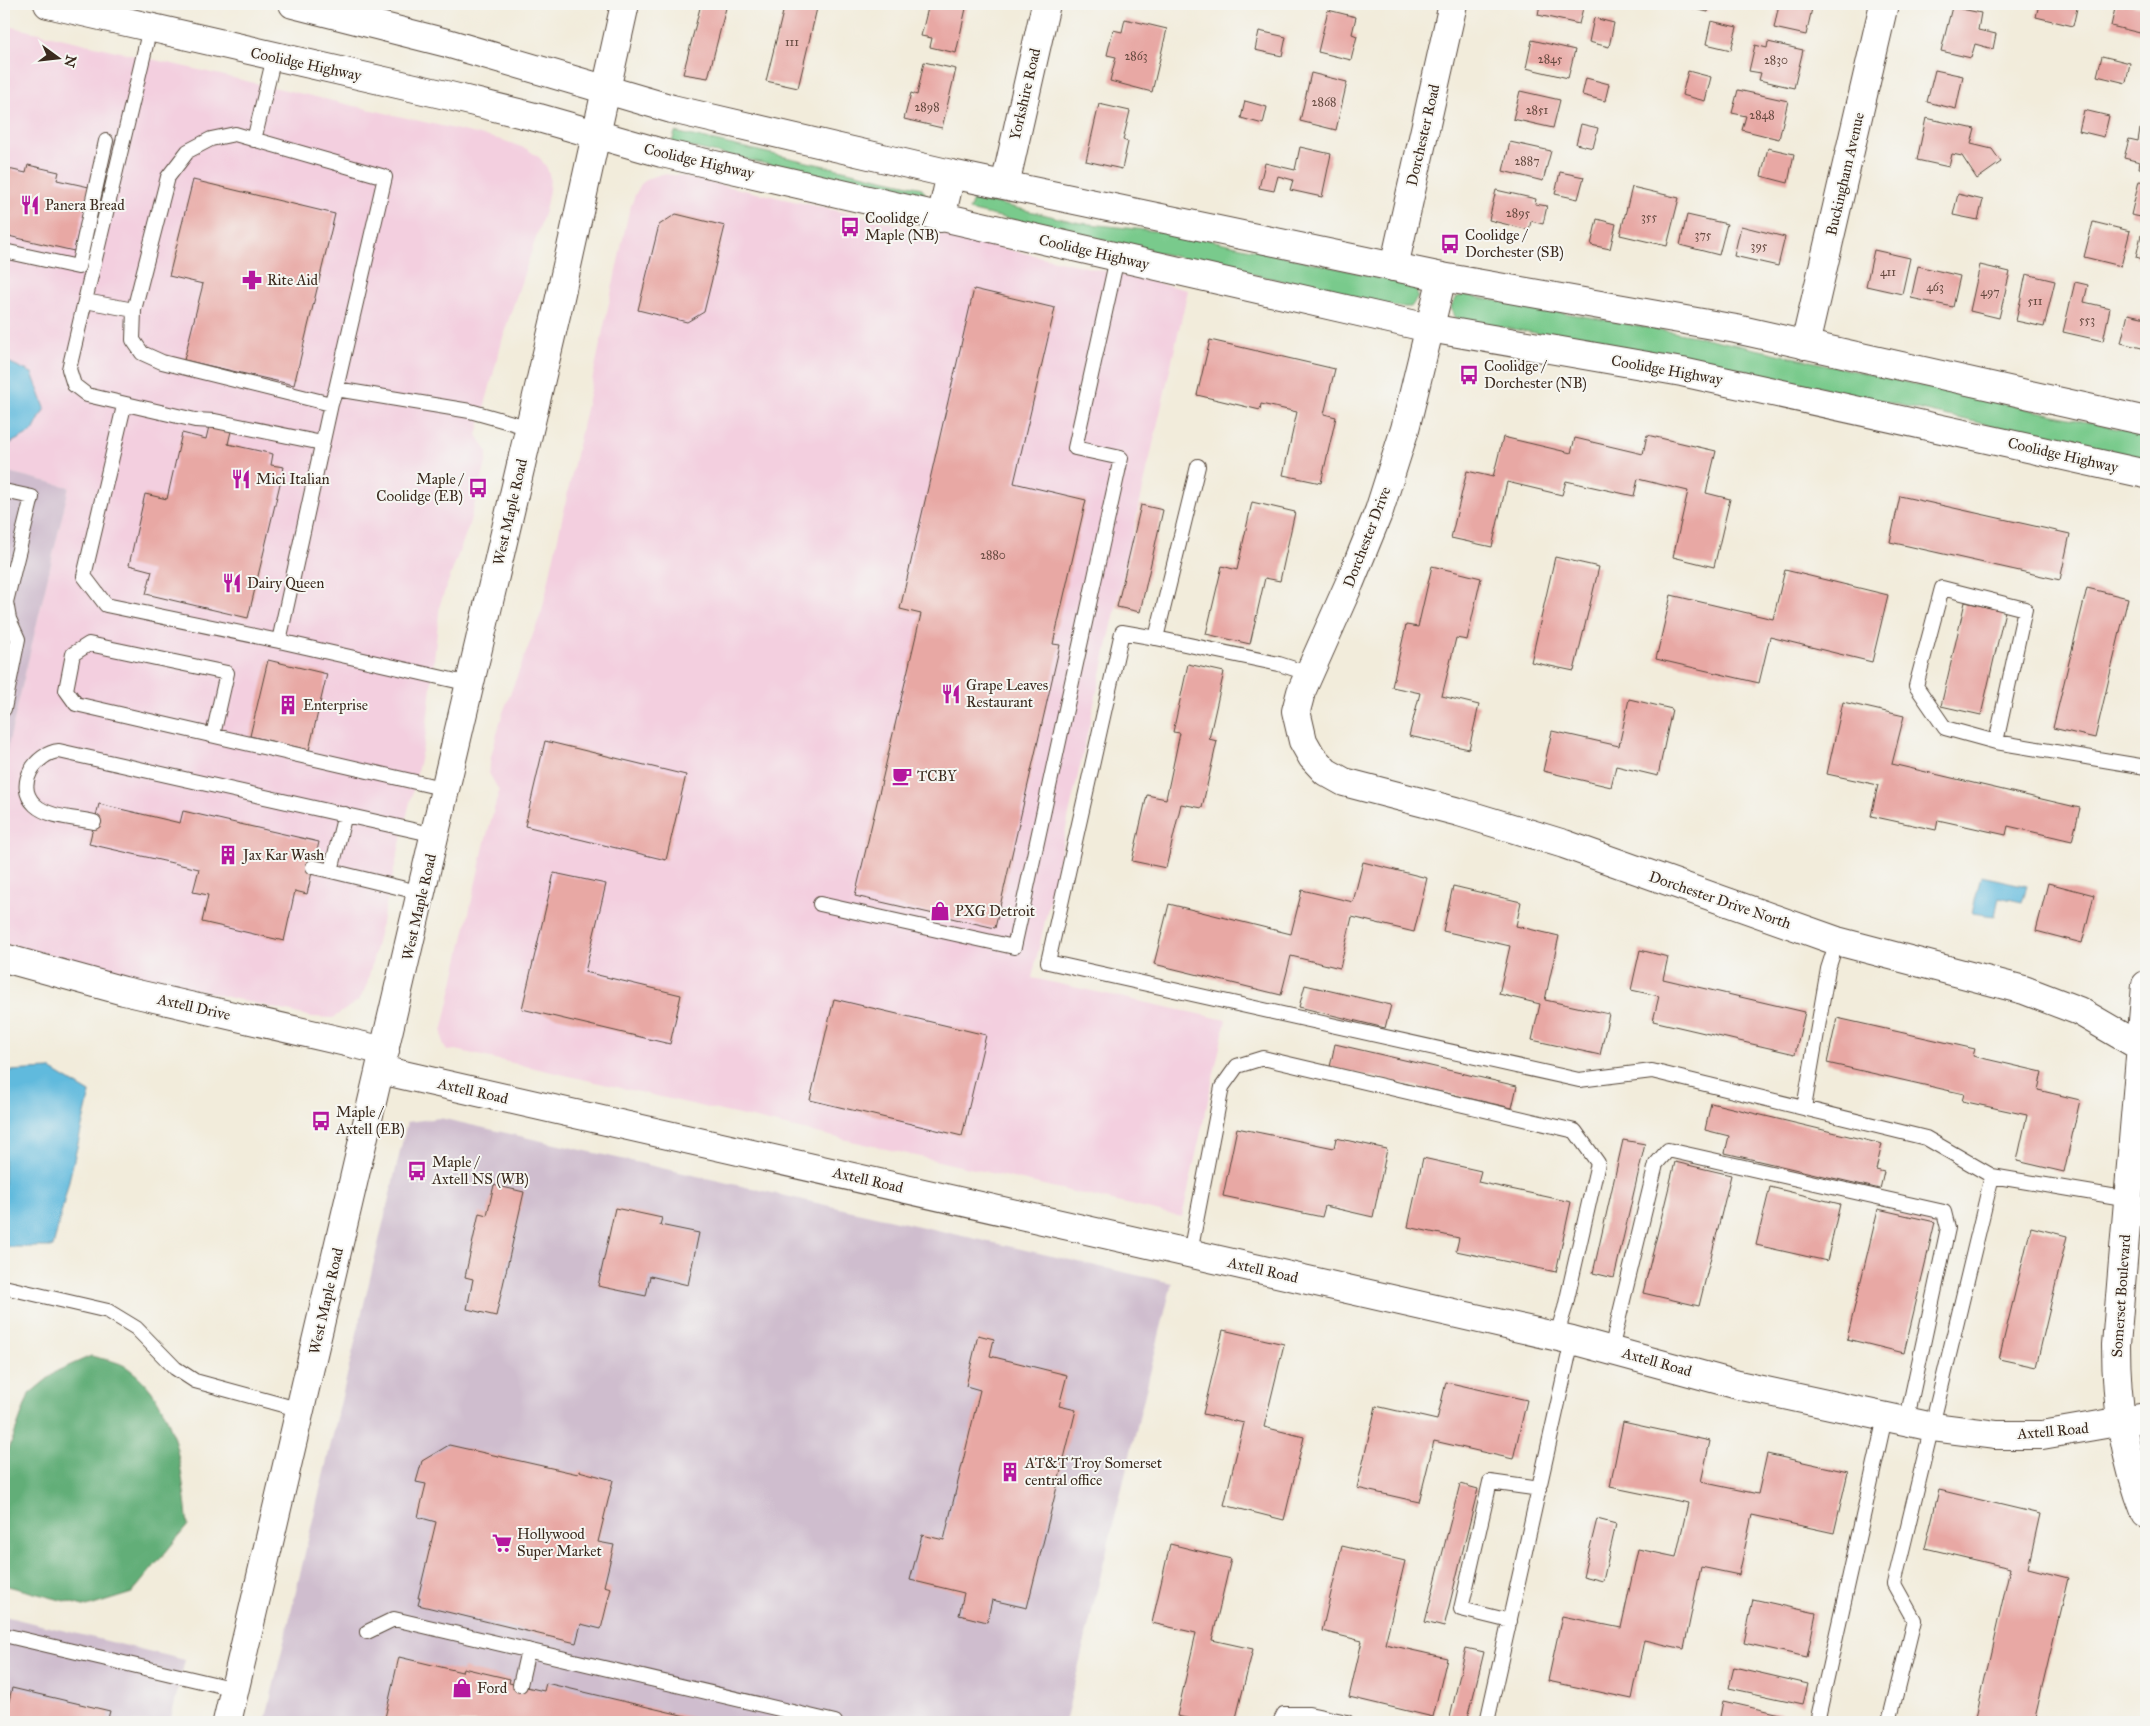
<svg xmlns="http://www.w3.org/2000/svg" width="2150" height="1726" font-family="'IM FELL Great Primer',serif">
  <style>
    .built { fill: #f3cfdf }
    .industrial { fill: #cfbdce }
    .green { fill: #79ca8c; stroke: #5a7a55 }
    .forest { fill: #62ae78; stroke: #4e6c4b }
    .water { fill: #60badd; stroke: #4e727e }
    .building { fill: #e8a8a4 }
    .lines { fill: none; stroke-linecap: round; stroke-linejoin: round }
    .lane-casing { stroke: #56473a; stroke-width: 16 }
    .street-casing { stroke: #56473a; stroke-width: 30 }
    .secondary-casing { stroke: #56473a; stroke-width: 30 }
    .lane { stroke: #fff; stroke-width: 14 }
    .street { stroke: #fff; stroke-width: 28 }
    .secondary { stroke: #fff; stroke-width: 28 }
    .labels { text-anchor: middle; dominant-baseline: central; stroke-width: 4; stroke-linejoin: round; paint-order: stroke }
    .number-label { font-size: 12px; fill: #664a40 }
    .street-label { font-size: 15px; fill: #3b2a1e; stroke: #f6f6f2 }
    .poi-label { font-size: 15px; fill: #3b2a1e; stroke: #f6f6f2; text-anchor: start }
  </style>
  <rect width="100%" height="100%" fill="#f6f6f2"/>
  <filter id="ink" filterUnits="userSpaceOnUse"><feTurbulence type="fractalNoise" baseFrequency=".02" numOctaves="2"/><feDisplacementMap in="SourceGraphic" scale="10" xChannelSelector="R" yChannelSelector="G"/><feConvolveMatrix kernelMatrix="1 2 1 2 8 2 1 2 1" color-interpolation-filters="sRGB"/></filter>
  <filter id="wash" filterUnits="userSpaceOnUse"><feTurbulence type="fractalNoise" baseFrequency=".0096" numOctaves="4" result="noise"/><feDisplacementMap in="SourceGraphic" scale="20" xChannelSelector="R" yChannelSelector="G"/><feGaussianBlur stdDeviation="1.12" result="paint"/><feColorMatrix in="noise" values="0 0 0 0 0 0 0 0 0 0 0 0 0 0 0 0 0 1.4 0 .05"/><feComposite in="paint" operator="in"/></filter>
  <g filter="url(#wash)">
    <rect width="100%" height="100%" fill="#f2ecdb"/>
    <!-- built -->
    <path class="built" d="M4 25 502 140 527 149 540 158 547 168 550 178 549 190 545 211 505 330 477 435 487 451V460L468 528 440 604 426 734 367 985 359 1000 333 1018 312 1017 4 944V763L69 487 4 471Z
      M662 174 682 176 1188 290 1032 978 1226 1020 1182 1217 456 1050 447 1051 443 1043 442 1032 485 842 499 791 489 773 491 757 502 715 542 611 629 211 635 195 641 184 649 178Z"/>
    <!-- industrial -->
    <path class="industrial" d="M4 471 69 487 4 763Z
      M440 1118 1172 1283 1065 1722H265L407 1122Z
      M4 1616 185 1660 170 1722H4Z"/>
    <!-- green -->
    <path class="green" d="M675 132 922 188 925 193V196L919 198 672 143Z
      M974 198 1080 223 1183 234 1409 284 1416 289 1418 297 1411 307H1398L969 210Z
      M1464 295 1701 337 2146 435V460L1706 362 1459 320 1454 317 1451 307 1457 297Z"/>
    <!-- forest -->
    <path class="forest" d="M91 1356C102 1359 119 1361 128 1368 178 1404 181 1469 188 1525L132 1593 87 1607 4 1585V1463L29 1394 57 1371Z"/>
    <!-- water -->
    <path class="water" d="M4 360 32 373 45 408 33 431 9 444H4Z
      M1981 876 2027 886 2022 902 1999 897 1995 916 1972 913Z
      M50 1069 90 1093 53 1247H9L4 1244V1085L7 1071Z"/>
    <g id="blocks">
      <!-- building -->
      <path class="building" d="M701 4H727L708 78 683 74Z
        M785 4H818L798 88 766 81Z
        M929 4H967L956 53 930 47 932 38 921 36Z
        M1540 4H1584L1579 24 1538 15Z
        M1682 4H1710L1708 12 1682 6Z
        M1779 4H1813L1806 35 1774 28Z
        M2039 4H2078L2073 26 2036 17Z
        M2116 4 2146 8 2140 33 2111 26Z
        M1952 7 1981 13 1978 30 1996 34 1993 49 1975 44 1971 58 1941 51Z
        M1328 10 1356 17 1352 34 1357 36 1351 60 1318 52Z
        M1594 18 1614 23 1609 47 1589 42Z
        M1125 19 1167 29 1152 92 1110 81 1116 57 1107 55 1113 30 1122 32Z
        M1711 21 1737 27 1731 50 1706 44Z
        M1259 31 1286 37 1282 56 1255 50Z
        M1532 40 1575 50 1568 78 1526 68Z
        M1768 42 1803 50 1794 88 1759 80 1761 73 1749 71 1755 45 1767 48Z
        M2102 56 2130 63 2126 83 2097 76Z
        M924 62 956 69 942 128 904 119 911 93 917 95Z
        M1935 70 1963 76 1956 109 1927 102Z
        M1688 71 1711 77 1705 101 1682 95Z
        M1311 73 1347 82 1336 130 1300 121Z
        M1586 78 1609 84 1605 101 1582 95Z
        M1738 90 1788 101 1779 139 1742 130 1746 116 1732 113Z
        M1520 91 1560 100 1553 128 1513 119Z
        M1245 101 1267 107 1263 124 1241 118Z
        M1099 104 1130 111 1123 140 1128 142 1122 169 1086 161Z
        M2084 110 2109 116 2104 137 2079 131Z
        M1926 118 1975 129 1971 144 1992 149 2001 162 1977 179 1962 156 1952 154 1949 167 1917 160Z
        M1581 124 1598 128 1593 148 1576 144Z
        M2140 129 2146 130V169L2139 168 2140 162 2124 158 2129 139 2138 141Z
        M1510 142 1551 151 1543 181 1503 171Z
        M1300 147 1331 154 1322 197 1290 190 1293 180 1278 176 1274 191 1259 188 1265 163 1295 170Z
        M1768 148 1794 154 1788 183 1761 176Z
        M28 165 59 172 57 180 89 187 74 251 4 235V168L26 173Z
        M1560 172 1584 177 1578 199 1555 194Z
        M193 180 335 214 294 385 184 360 203 284 169 276Z
        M2139 181 2146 182V218L2131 215Z
        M1632 187 1679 198 1667 246 1620 235Z
        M1496 190 1536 199 1535 204 1547 206 1543 224 1531 221 1529 230 1489 220Z
        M1958 194 1983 200 1978 220 1953 215Z
        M676 214 725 226 704 312 687 322 638 310 659 225Z
        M1687 215 1727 224 1719 255 1680 245Z
        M1597 219 1616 224 1610 249 1591 245Z
        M2093 222 2130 231 2121 266 2084 257Z
        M1741 226 1785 237 1778 266 1734 256Z
        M2141 235 2146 236V260L2136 257Z
        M1874 250 1910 258 1902 294 1866 286Z
        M1980 265 2010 272 1999 318 1970 311Z
        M1918 266 1960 276 1953 307 1911 298Z
        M2026 274 2055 281 2044 327 2016 321Z
        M2075 282 2088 285 2084 302 2110 308 2103 341 2063 332Z
        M974 289 1055 308 1014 483 1086 500 1053 644 1060 645 995 928 855 896 921 614 900 609Z
        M2128 314 2146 318V349L2121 343Z
        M1210 340 1335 369 1324 414 1336 417 1321 483 1283 475 1297 412 1261 404 1260 410 1197 395Z
        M210 422 232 427 228 444 273 454 271 465 284 467 248 618 146 594 152 571 129 565 145 494 167 499 182 433 206 439Z
        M1647 435 1716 451 1706 493 1730 499 1714 567 1673 557 1688 491 1638 479 1634 496 1566 481 1562 495 1507 482 1492 547 1451 538 1467 471 1493 477 1503 437 1571 453 1575 438 1643 454Z
        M1900 496 2070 534 2060 580 1890 542Z
        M1252 502 1295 512 1280 581 1265 578 1250 644 1206 634 1222 566 1237 570Z
        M1141 505 1163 510 1140 612 1117 607Z
        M1555 557 1599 567 1574 671 1531 662Z
        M1432 566 1481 578 1467 640 1456 638 1442 696 1479 705 1469 749 1409 736 1420 693 1392 687 1406 625 1418 627Z
        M1785 570 1888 595 1872 662 1770 637 1759 683 1656 659 1671 595 1773 619Z
        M2087 588 2128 598 2095 738 2053 728Z
        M1965 602 2005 611 1981 715 1941 706Z
        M268 660 327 674 309 750 250 736Z
        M1188 664 1224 672 1209 739 1217 741 1202 808 1181 804 1166 868 1132 861 1147 795 1166 799 1180 733 1173 732Z
        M1629 699 1672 709 1658 776 1616 766 1611 787 1543 771 1552 731 1619 746Z
        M1843 702 1904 716 1892 764 2080 808 2072 841 2008 826 2006 835 1938 820 1936 830 1871 816 1878 785 1827 774Z
        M545 741 686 775 666 860 525 826Z
        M99 804 180 823 183 811 319 842 307 894 295 891 284 941 202 922 208 895 193 892 199 869 89 844Z
        M1363 862 1427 878 1414 932 1352 917 1340 968 1291 956 1281 995 1154 964 1169 904 1291 934 1302 890 1353 902Z
        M554 873 606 884 585 972 681 995 670 1044 522 1009Z
        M2048 883 2094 895 2082 943 2036 931Z
        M1453 886 1521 902 1516 926 1559 936 1545 1000 1609 1014 1600 1055 1532 1040 1540 1004 1499 994 1510 946 1443 931Z
        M1640 950 1668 957 1663 979 1805 1012 1795 1054 1653 1021 1659 996 1631 990Z
        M1305 985 1391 1005 1385 1028 1299 1007Z
        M834 999 986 1035 962 1136 810 1100Z
        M1837 1018 1975 1049 1973 1056 2042 1072 2038 1090 2080 1100 2064 1172 2017 1161 2027 1115 1962 1101 1964 1094 1827 1063Z
        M1335 1044 1517 1086 1512 1108 1330 1067Z
        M1711 1103 1882 1144 1876 1170 1884 1172 1880 1189 1725 1153 1729 1136 1705 1130Z
        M1237 1128 1334 1148 1336 1138 1387 1149 1373 1217 1325 1206 1322 1217 1223 1196Z
        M1623 1140 1645 1144 1614 1278 1593 1273Z
        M1423 1158 1481 1171 1478 1182 1571 1202 1556 1272 1456 1251 1459 1238 1408 1227Z
        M1675 1162 1731 1175 1699 1306 1643 1293Z
        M494 1185 524 1192 496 1316 467 1309 473 1279 465 1277 479 1213 487 1215Z
        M1770 1187 1840 1204 1827 1261 1756 1245Z
        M615 1208 662 1218 660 1225 699 1233 688 1285 650 1276 646 1296 598 1286Z
        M1878 1209 1935 1222 1904 1353 1847 1339Z
        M2031 1227 2067 1236 2036 1367 1999 1359Z
        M1223 1330 1284 1344 1264 1427 1304 1437 1284 1520 1224 1505 1244 1423 1203 1414Z
        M978 1335 994 1339 990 1356 1067 1375 1059 1406 1076 1410 1027 1608 992 1600 987 1622 959 1615 964 1593 910 1580 922 1535 944 1540 980 1390 966 1386Z
        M1446 1382 1527 1400 1513 1459 1434 1441 1419 1502 1357 1488 1376 1406 1437 1420Z
        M1623 1422 1710 1441 1701 1482 1758 1494 1767 1454 1848 1472 1834 1533 1752 1515 1739 1575 1701 1567 1684 1649 1644 1640 1632 1699 1548 1681 1562 1616 1621 1628 1638 1549 1676 1557 1688 1503 1610 1487Z
        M449 1445 578 1474 579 1471 613 1480 598 1542 614 1545 604 1586 611 1588 601 1629 581 1624 576 1643 418 1605 420 1598H418L436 1522 418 1517 426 1484 416 1482 422 1461Z
        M1460 1484 1478 1489 1444 1627 1425 1622Z
        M1939 1490 2040 1514 2028 1568 2068 1578 2034 1722H1975L2010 1568 1925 1548Z
        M1597 1519 1616 1524 1603 1581 1583 1576Z
        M1170 1544 1231 1559 1212 1640 1253 1649 1235 1722H1204L1177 1716 1196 1633 1152 1623Z
        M1342 1546 1405 1561 1385 1644 1447 1658 1433 1717 1349 1697 1362 1641 1322 1631Z
        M1753 1599 1816 1613 1807 1657 1744 1643Z
        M1466 1648 1484 1652 1467 1722H1449Z
        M399 1657 462 1672 463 1668 510 1679 509 1683 544 1691 546 1683 711 1722H384Z
        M1734 1667 1808 1684 1803 1704 1729 1688Z
        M12 1688 110 1711 107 1722H4Z
        M1723 1701 1784 1715 1782 1722H1719Z"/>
    </g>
  </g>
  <g filter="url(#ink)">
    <use href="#blocks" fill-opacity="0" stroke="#56473a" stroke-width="1"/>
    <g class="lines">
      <defs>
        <path id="lane" d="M254 140 274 57
          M4 251 78 267 106 141
          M85 301 150 28
          M134 310 85 301 69 369 74 385 87 395 195 420 215 421 322 443
          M336 389 385 177 235 134 211 139 188 151 168 177 134 310 133 340 142 353 162 362 331 404 336 389 470 411 530 428
          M331 404 279 641 470 684
          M124 406 84 576 106 605 279 641
          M1198 466 1156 638 1122 632 1048 962 1579 1080 1652 1071 1926 1138 1992 1176 2129 1199
          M4 491 32 497 6 602 9 619 18 639 4 709
          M1156 638 1279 664 1307 673
          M213 735 227 673 89 644 73 654 66 690 76 704 446 789
          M1996 742 2025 609 1942 588 1916 686 1945 728 1996 742 2146 767
          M345 814 331 871 422 893
          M94 822C77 818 49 818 35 805 14 785 36 753 59 751L435 835
          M313 867 331 871
          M820 904 1014 947 1121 458 1075 448 1117 258
          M1804 1108 1828 969 1837 941
          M1190 1253 1222 1087 1237 1066 1263 1058 1575 1131 1598 1163 1565 1308 1556 1337
          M4 1287 108 1311 136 1328 175 1368 195 1381 301 1410
          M1611 1350 1656 1164 1668 1150 1944 1212 1948 1228 1906 1423
          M1510 1621 1461 1609 1490 1482 1540 1489
          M367 1632 394 1619 835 1722
          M4 1635 235 1689
          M520 1685 528 1650
          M1280 1722 1284 1714H1309L1347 1722
          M1487 1722 1572 1340
          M1817 1722 1885 1418
          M1889 1722 1914 1620 1894 1584 1992 1176"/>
        <path id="street" d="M1005 185 1046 4
          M1394 267 1453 4
          M1442 277 1405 429 1379 511 1350 582 1301 692 1296 711 1303 741 1312 757 1326 772 1344 782 1459 812 1564 844 1837 941 2024 990 2079 1011 2146 1050
          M1805 345 1884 4
          M4 958 124 991 385 1051
          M2146 985 2116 1345C2116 1404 2124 1459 2146 1514
          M381 1070 1572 1340 1738 1385 1933 1427 1996 1435H2042L2146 1417"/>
        <path id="secondary" d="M48 4 450 96 539 118 662 153 1429 328 1682 372 2146 474
          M293 4 447 43 672 109 951 174 1442 277 1736 329 2146 421
          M941 218 951 174
          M227 1722 559 302 625 4"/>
      </defs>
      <!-- lane casing -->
      <use href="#lane" class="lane-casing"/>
      <!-- street casing -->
      <use href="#street" class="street-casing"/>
      <!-- secondary casing -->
      <use href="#secondary" class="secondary-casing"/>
      <!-- lane -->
      <use href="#lane" class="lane"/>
      <!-- street -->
      <use href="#street" class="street"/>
      <!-- secondary -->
      <use href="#secondary" class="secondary"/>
    </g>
  </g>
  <!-- icons -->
  <defs>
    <symbol id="restaurant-bare" viewBox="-9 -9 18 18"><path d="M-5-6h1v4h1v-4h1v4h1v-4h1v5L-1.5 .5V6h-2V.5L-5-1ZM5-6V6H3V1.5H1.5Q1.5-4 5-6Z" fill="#b5179e" stroke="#f6f6f2" stroke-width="2.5" paint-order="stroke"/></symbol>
    <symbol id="bus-bare" viewBox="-9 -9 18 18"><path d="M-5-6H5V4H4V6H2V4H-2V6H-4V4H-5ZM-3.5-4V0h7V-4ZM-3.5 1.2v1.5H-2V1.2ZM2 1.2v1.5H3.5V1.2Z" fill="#b5179e" stroke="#f6f6f2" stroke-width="2.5" paint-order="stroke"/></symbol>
    <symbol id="pharmacy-bare" viewBox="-9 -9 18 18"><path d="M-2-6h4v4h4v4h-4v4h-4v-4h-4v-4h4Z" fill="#b5179e" stroke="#f6f6f2" stroke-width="2.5" paint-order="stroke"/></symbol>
    <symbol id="building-bare" viewBox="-9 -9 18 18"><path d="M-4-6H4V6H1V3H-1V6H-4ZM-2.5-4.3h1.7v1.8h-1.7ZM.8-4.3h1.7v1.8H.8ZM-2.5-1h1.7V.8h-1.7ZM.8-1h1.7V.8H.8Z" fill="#b5179e" stroke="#f6f6f2" stroke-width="2.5" paint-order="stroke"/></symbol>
    <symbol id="cafe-bare" viewBox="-9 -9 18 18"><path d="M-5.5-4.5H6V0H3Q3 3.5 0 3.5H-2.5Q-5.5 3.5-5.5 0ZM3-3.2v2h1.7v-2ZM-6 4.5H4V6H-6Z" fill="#b5179e" stroke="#f6f6f2" stroke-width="2.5" paint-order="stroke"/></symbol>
    <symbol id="shop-bare" viewBox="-9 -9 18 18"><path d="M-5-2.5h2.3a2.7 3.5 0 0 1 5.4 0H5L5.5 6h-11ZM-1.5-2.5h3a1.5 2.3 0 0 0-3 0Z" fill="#b5179e" stroke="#f6f6f2" stroke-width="2.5" paint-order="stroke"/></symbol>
    <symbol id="supermarket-bare" viewBox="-9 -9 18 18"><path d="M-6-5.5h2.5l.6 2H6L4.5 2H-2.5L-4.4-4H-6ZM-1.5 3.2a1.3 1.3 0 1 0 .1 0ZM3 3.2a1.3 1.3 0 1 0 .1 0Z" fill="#b5179e" stroke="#f6f6f2" stroke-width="2.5" paint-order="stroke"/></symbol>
  </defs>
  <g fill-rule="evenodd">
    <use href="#restaurant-bare" x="16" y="191" width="28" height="28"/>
    <use href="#bus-bare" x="836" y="213" width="28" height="28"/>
    <use href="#bus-bare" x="1436" y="230" width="28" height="28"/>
    <use href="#pharmacy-bare" x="238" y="266" width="28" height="28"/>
    <use href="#bus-bare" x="1455" y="361" width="28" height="28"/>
    <use href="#restaurant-bare" x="227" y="465" width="28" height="28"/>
    <use href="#bus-bare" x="464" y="474" width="28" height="28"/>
    <use href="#restaurant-bare" x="218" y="569" width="28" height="28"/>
    <use href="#restaurant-bare" x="937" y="680" width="28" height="28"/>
    <use href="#building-bare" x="274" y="691" width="28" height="28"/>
    <use href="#cafe-bare" x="888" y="762" width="28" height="28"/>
    <use href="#building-bare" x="214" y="841" width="28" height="28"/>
    <use href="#shop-bare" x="926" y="897" width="28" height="28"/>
    <use href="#bus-bare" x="307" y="1107" width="28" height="28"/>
    <use href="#bus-bare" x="403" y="1157" width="28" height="28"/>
    <use href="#building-bare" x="996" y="1458" width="28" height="28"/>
    <use href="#supermarket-bare" x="488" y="1529" width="28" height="28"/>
    <use href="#shop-bare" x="448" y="1674" width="28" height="28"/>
  </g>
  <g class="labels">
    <!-- number labels -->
    <g class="number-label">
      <text x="792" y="42">111</text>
      <text x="1136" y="56">2863</text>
      <text x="1550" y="59">2845</text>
      <text x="1776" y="60">2830</text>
      <text x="1324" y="102">2868</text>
      <text x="927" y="107">2898</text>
      <text x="1537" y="110">2851</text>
      <text x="1762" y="115">2848</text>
      <text x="1527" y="161">2887</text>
      <text x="1518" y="213">2895</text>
      <text x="1649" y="217">355</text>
      <text x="1703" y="235">375</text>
      <text x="1759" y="246">395</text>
      <text x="1888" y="272">411</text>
      <text x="1935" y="287">463</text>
      <text x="1990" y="292">497</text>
      <text x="2035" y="301">511</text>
      <text x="2087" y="320">553</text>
      <text x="993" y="555">2880</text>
    </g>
    <!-- street labels -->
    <g class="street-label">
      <text transform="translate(306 64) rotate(12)">Coolidge Highway</text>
      <text transform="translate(1025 94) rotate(-77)">Yorkshire Road</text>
      <text transform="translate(1423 135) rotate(-77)">Dorchester Road</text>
      <text transform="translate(699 161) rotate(13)">Coolidge Highway</text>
      <text transform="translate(1845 174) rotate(-77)">Buckingham Avenue</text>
      <text transform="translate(1094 252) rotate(13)">Coolidge Highway</text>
      <text transform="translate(1667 370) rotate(10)">Coolidge Highway</text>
      <text transform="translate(2063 455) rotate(13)">Coolidge Highway</text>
      <text transform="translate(510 512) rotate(-77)">West Maple Road</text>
      <text transform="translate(1367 537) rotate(-69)">Dorchester Drive</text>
      <text transform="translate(1720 900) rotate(19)">Dorchester Drive North</text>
      <text transform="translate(419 907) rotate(-77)">West Maple Road</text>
      <text transform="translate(194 1007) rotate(13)">Axtell Drive</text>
      <text transform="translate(473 1091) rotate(13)">Axtell Road</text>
      <text transform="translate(868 1180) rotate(13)">Axtell Road</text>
      <text transform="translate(1263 1270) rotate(13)">Axtell Road</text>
      <text transform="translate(2121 1296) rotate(-86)">Somerset Boulevard</text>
      <text transform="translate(326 1301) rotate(-77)">West Maple Road</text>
      <text transform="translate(1657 1362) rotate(16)">Axtell Road</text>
      <text transform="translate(2053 1431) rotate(-5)">Axtell Road</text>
    </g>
    <!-- poi labels -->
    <g class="poi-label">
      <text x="45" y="205">Panera Bread</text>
      <text x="865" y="218">Coolidge /<tspan x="865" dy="17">Maple (NB)</tspan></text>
      <text x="1465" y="235">Coolidge /<tspan x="1465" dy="17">Dorchester (SB)</tspan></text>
      <text x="267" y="280">Rite Aid</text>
      <text x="1484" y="366">Coolidge /<tspan x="1484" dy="17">Dorchester (NB)</tspan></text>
      <text x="256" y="479">Mici Italian</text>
      <text x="463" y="479" text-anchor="end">Maple /<tspan x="463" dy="17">Coolidge (EB)</tspan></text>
      <text x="247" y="583">Dairy Queen</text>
      <text x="966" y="685">Grape Leaves<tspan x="966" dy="17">Restaurant</tspan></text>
      <text x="303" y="705">Enterprise</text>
      <text x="917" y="776">TCBY</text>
      <text x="243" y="855">Jax Kar Wash</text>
      <text x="955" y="911">PXG Detroit</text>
      <text x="336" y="1112">Maple /<tspan x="336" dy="17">Axtell (EB)</tspan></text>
      <text x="432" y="1162">Maple /<tspan x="432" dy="17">Axtell NS (WB)</tspan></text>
      <text x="1025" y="1463">AT&amp;T Troy Somerset<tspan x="1025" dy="17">central office</tspan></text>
      <text x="517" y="1534">Hollywood<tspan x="517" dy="17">Super Market</tspan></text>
      <text x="477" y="1688">Ford</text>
    </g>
  </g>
  <!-- margin -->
  <rect width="2150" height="1726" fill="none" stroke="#f6f6f2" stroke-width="20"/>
  <!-- north arrow -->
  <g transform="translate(58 58) rotate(105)" stroke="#f6f6f2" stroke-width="4" paint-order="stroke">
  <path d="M0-4L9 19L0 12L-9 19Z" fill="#3b2a1e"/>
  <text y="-8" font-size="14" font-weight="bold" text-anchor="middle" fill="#3b2a1e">N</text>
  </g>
</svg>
